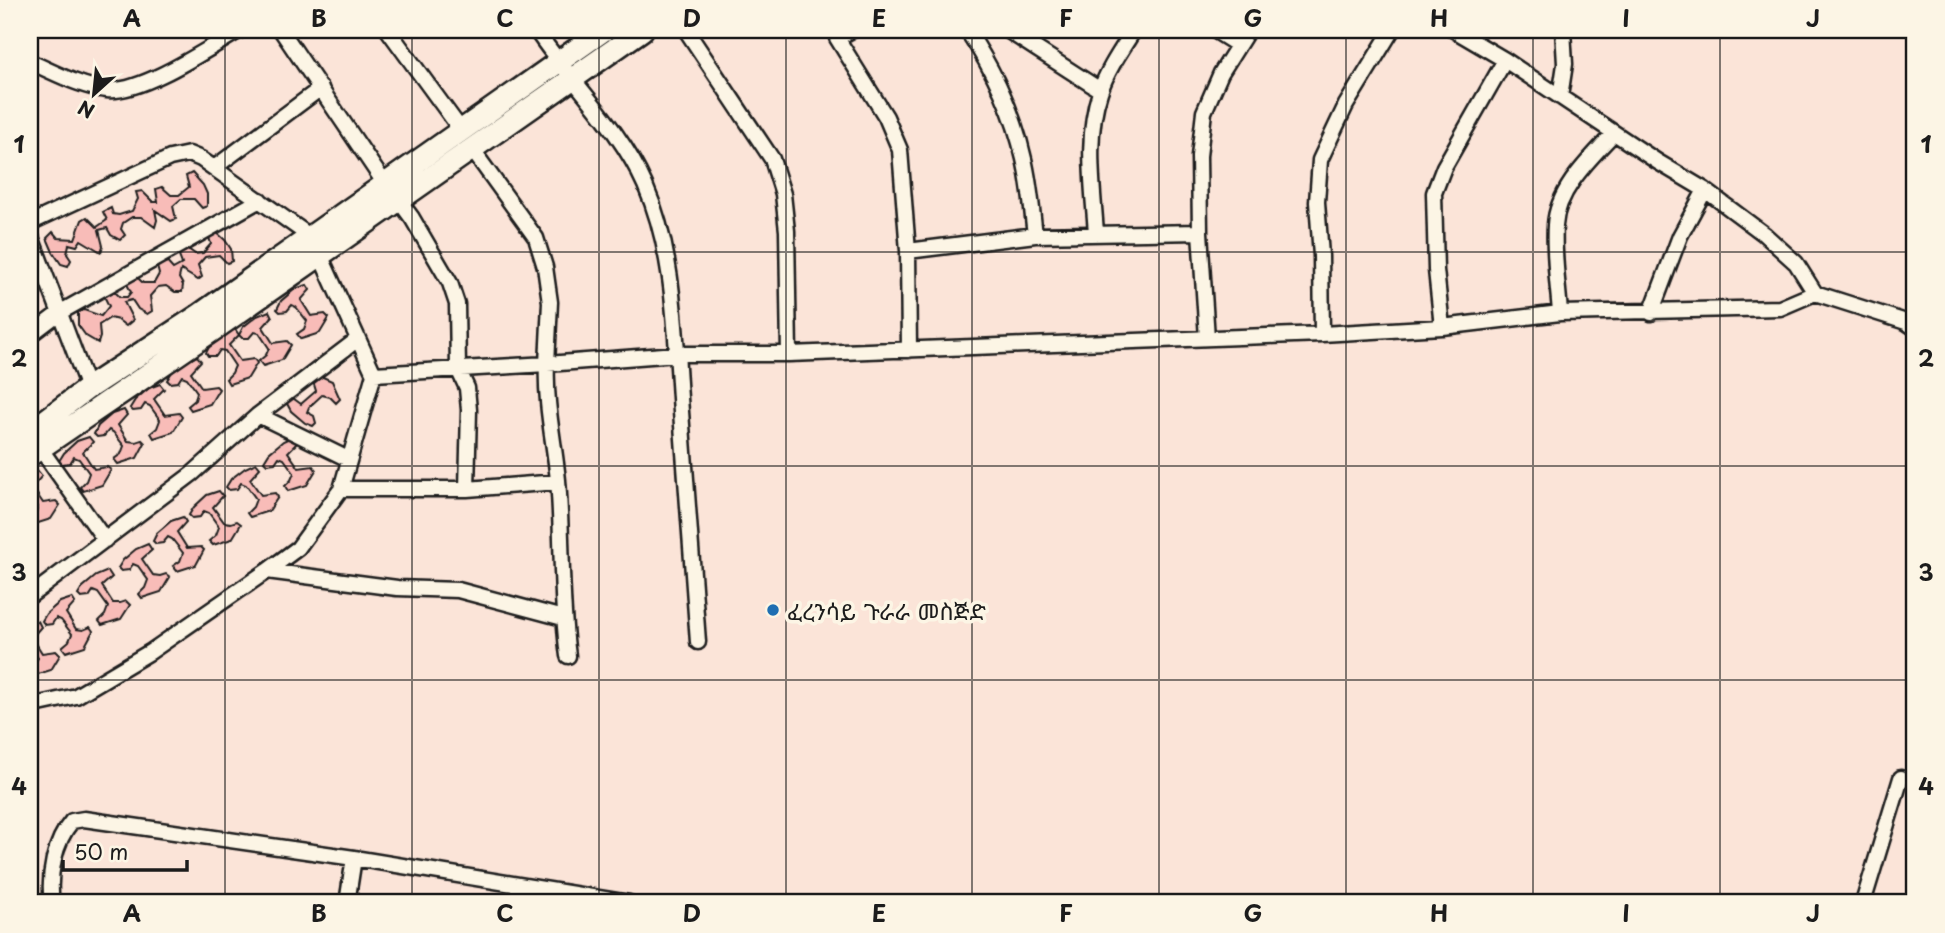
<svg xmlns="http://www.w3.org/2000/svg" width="1945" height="933" font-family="'Playpen Sans','Noto Sans Ethiopic',sans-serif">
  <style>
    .building { fill: #f8bcb8; stroke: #1c1c1c; stroke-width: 2 }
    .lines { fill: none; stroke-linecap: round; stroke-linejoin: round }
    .street-casing { stroke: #1c1c1c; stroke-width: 19 }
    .secondary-casing { stroke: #1c1c1c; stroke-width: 26 }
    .street { stroke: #fcf5e5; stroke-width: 14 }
    .secondary { stroke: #fcf5e5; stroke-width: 21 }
    .grid { fill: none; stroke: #1c1c1c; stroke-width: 2; stroke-opacity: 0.55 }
    .poi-dot { fill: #1f6fb2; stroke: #fcf5e5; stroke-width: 2.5 }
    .labels { text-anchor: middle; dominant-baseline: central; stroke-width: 7; stroke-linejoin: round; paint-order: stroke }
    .poi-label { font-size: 23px; fill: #1c1c1c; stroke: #fcf5e5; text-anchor: start }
    .neatline { fill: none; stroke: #1c1c1c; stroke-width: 2.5 }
    .grid-label { font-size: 23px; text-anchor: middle; font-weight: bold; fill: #1c1c1c }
  </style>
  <rect width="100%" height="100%" fill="#fbe4d8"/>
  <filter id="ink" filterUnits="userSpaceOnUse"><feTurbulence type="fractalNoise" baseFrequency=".0143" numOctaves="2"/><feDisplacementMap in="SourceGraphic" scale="14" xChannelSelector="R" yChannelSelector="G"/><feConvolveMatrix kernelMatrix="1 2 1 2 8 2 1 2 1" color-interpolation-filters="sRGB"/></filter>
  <g filter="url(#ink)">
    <!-- building -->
    <path class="building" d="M192 173 203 185 207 194V206L202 208 194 199H181L173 206 176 219 171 221 155 210 157 220 155 227 141 217H132L123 223 121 229 125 235 120 240 111 235 107 228 99 230 103 246 101 252 81 240 77 246 69 244 67 254 71 260 68 266 61 264 53 252 47 238 53 232 58 238 75 239 82 220 87 217 97 227 107 220 103 212 111 208 113 214 119 215 132 211 138 199 136 192 142 191 153 202H158L156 189 162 187 171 195H179L189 187 186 176Z
      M214 230 225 240 231 249 232 261 227 263 219 255 205 257 198 265 202 277 198 280 181 270 179 278 183 285 182 292H175L166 286 158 287 150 296 152 311 147 314 138 309 132 300 124 302 133 320 126 326 118 320 110 318 99 325 100 337 98 343 86 336 78 325V312L84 310 101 316 109 306 104 296 113 290 120 297H127L131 292 127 284 137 277 143 283H154L159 274 156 263 164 259 173 269 182 264 177 251 185 247 195 254 203 253 211 244 208 234Z
      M307 285 310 290 301 300 311 316 325 314 329 318 320 333 301 339 297 334 304 329 307 321 296 307 292 305 287 311 280 312 277 309 281 301 295 289Z
      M269 311 272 317 263 327 273 343 287 341 291 345 282 360 263 366 259 361 266 355 269 348 259 333 254 332 249 338H242L239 335 243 327 257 316Z
      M235 329 239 335 229 345 240 361 254 359 257 363 248 378 229 384 226 379 232 373 235 366 225 351 220 350 216 356H208L206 353 210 345 224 334Z
      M197 356 201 361 191 372 202 388 216 386 219 389 210 404 191 410 188 406 195 400 197 392 187 378 182 376 178 382 170 383 167 380 172 372 186 361Z
      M316 374 332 381 340 399 336 403 330 397 322 395 309 407 307 412 314 416 316 423 313 426 305 423 291 411 285 400 290 396 301 404 316 391 312 378Z
      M160 384 164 389 154 399 165 415 179 413 182 417 173 432 154 438 151 433 157 428 160 420 150 406 145 404 141 410 133 411 130 408 135 400 149 388Z
      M124 410 127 415 118 425 128 441 136 442 142 440 145 443 137 458 118 464 114 459 121 454 124 446 113 432 109 430 104 436 97 437 94 434 98 426 112 414Z
      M294 436 298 442 288 452 299 468 313 466 316 470 307 485 288 491 285 486 291 480 294 473 284 459 279 457 275 463 267 464 264 461 269 453 283 441Z
      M89 437 93 442 83 452 94 469 107 467 111 470 102 485 83 491 80 487 86 481 89 473 79 459 74 457 70 463 62 464 59 461 64 453 77 441Z
      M256 463 260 468 250 479 261 495 275 493 278 497 269 511 250 517 247 513 253 507 256 499 246 485 241 483 237 489 229 490 226 487 231 479 245 468Z
      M38 471 42 476 32 487 43 503 56 501 60 505 51 519 32 525 30 520 35 515 38 507 30 496V474Z
      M219 491 223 496 213 507 224 522 231 523 237 521 241 524 232 539 213 545 209 541 216 535 219 527 209 513 204 511 200 517 192 518 189 515 194 507 207 495Z
      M183 517 186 522 177 532 187 548 201 547 204 550 196 565 177 571 173 566 180 561 183 553 172 539 168 537 163 543 156 544 153 541 157 533 171 521Z
      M148 544 152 550 142 559 153 575 160 576 166 574 170 577 161 592 142 598 139 594 145 588 148 580 138 566 133 564 129 570 121 571 118 568 123 560 136 549Z
      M108 571 112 577 102 586 113 603H120L126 601 130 605 121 619 102 625 99 621 105 615 108 607 98 593 93 591 89 597 81 598 78 595 83 587 96 576Z
      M72 598 75 603 66 613 76 629 83 630 90 627 93 631 85 646 66 652 62 647 69 641 72 634 61 620 56 618 52 624 45 625 42 621 46 614 60 602Z
      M38 621 41 627 32 637 42 653 56 651 60 655 51 670 32 676 30 670 38 658 30 647V625Z"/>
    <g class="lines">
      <defs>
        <path id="street" d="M281 30 385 184
          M388 30 461 130
          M536 30C571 83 619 126 645 185 674 251 675 327 680 398 686 480 692 561 698 642
          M686 30 772 159 783 194 787 231 789 354
          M852 30 837 38 886 117 900 150 908 251
          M967 30C993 69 1014 114 1024 159 1030 184 1032 210 1035 235
          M1007 30 1100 90
          M1214 30 1238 45
          M1454 30 1505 60 1658 162 1705 190 1764 234 1796 263 1815 293
          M30 62C54 72 80 87 107 90 141 94 209 48 240 30
          M1560 97 1565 64 1563 30
          M214 168 321 88
          M398 199 412 218 450 283 457 304 458 369 467 388 469 410 467 489 558 482
          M30 223 170 158 189 154 201 159 311 237
          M1096 233C1093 187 1085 137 1100 92 1107 70 1122 49 1134 30
          M30 234 88 388
          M320 255 374 374 341 489
          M1560 313C1558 284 1553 254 1555 225 1557 189 1591 158 1614 133
          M1651 313 1680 236 1705 190
          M1442 327 1436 270 1434 193 1444 167 1505 60
          M1322 334 1321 256 1317 202 1320 160 1346 105 1392 30
          M30 335 59 313 260 200
          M1207 338 1200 232 1199 156 1204 112 1221 73 1248 30
          M909 350 908 251 1035 235 1200 232
          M374 374 547 364 550 302 545 267 536 238 471 148
          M258 415 348 459
          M40 448 105 540
          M467 489H341L298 548 267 571 397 588 458 590 563 618
          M30 596 192 474 258 415 358 339
          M568 656C560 598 563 539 558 480 554 441 545 403 547 364L677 354H789L1322 334 1442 327 1560 313 1780 308 1815 293 1906 322 1915 328
          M30 706 76 696 150 652 267 571
          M52 903C48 876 54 842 72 821L84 819 354 858 629 903
          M347 903 354 858
          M1863 903 1901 778"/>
        <path id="secondary" d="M30 432 88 388 198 316 604 30
          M30 455 216 328 642 30"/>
      </defs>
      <!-- street casing -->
      <use href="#street" class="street-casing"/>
      <!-- secondary casing -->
      <use href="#secondary" class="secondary-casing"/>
      <!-- street -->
      <use href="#street" class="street"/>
      <!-- secondary -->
      <use href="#secondary" class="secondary"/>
    </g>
  </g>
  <!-- grid -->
  <path class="grid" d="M225 30V903M412 30V903M599 30V903M786 30V903M972 30V903M1159 30V903M1346 30V903M1533 30V903M1720 30V903M30 252H1915M30 466H1915M30 680H1915"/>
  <!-- markers -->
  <circle class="poi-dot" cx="773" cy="610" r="7"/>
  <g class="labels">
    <!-- poi labels -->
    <g class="poi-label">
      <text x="787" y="610">ፈረንሳይ ጉራራ መስጅድ</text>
    </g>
  </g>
  <!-- margin -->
  <rect width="1945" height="933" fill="none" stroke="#fcf5e5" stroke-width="77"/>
  <!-- north arrow -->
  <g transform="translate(94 94) rotate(207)" stroke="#fcf5e5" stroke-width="5" paint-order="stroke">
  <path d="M0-5L12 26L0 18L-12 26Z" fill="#1c1c1c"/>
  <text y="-10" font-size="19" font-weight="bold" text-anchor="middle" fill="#1c1c1c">N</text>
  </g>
  <!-- scale -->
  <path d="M63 860v10h124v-10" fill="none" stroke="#1c1c1c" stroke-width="3.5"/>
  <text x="74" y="860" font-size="21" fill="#1c1c1c" stroke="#fcf5e5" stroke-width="5" paint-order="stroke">50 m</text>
  <rect x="38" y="38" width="1868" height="856" class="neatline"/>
  <g class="grid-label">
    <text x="132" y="27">A</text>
    <text x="319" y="27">B</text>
    <text x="505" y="27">C</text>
    <text x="692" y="27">D</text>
    <text x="879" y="27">E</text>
    <text x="1066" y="27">F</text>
    <text x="1253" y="27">G</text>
    <text x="1439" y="27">H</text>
    <text x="1626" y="27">I</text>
    <text x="1813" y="27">J</text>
    <text x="19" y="153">1</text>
    <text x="1926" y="153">1</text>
    <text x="19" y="367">2</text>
    <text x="1926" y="367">2</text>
    <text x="19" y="581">3</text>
    <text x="1926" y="581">3</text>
    <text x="19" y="795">4</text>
    <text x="1926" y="795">4</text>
    <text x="132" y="922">A</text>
    <text x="319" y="922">B</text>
    <text x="505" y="922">C</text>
    <text x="692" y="922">D</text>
    <text x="879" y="922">E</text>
    <text x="1066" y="922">F</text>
    <text x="1253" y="922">G</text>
    <text x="1439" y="922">H</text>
    <text x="1626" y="922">I</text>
    <text x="1813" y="922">J</text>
  </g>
</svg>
